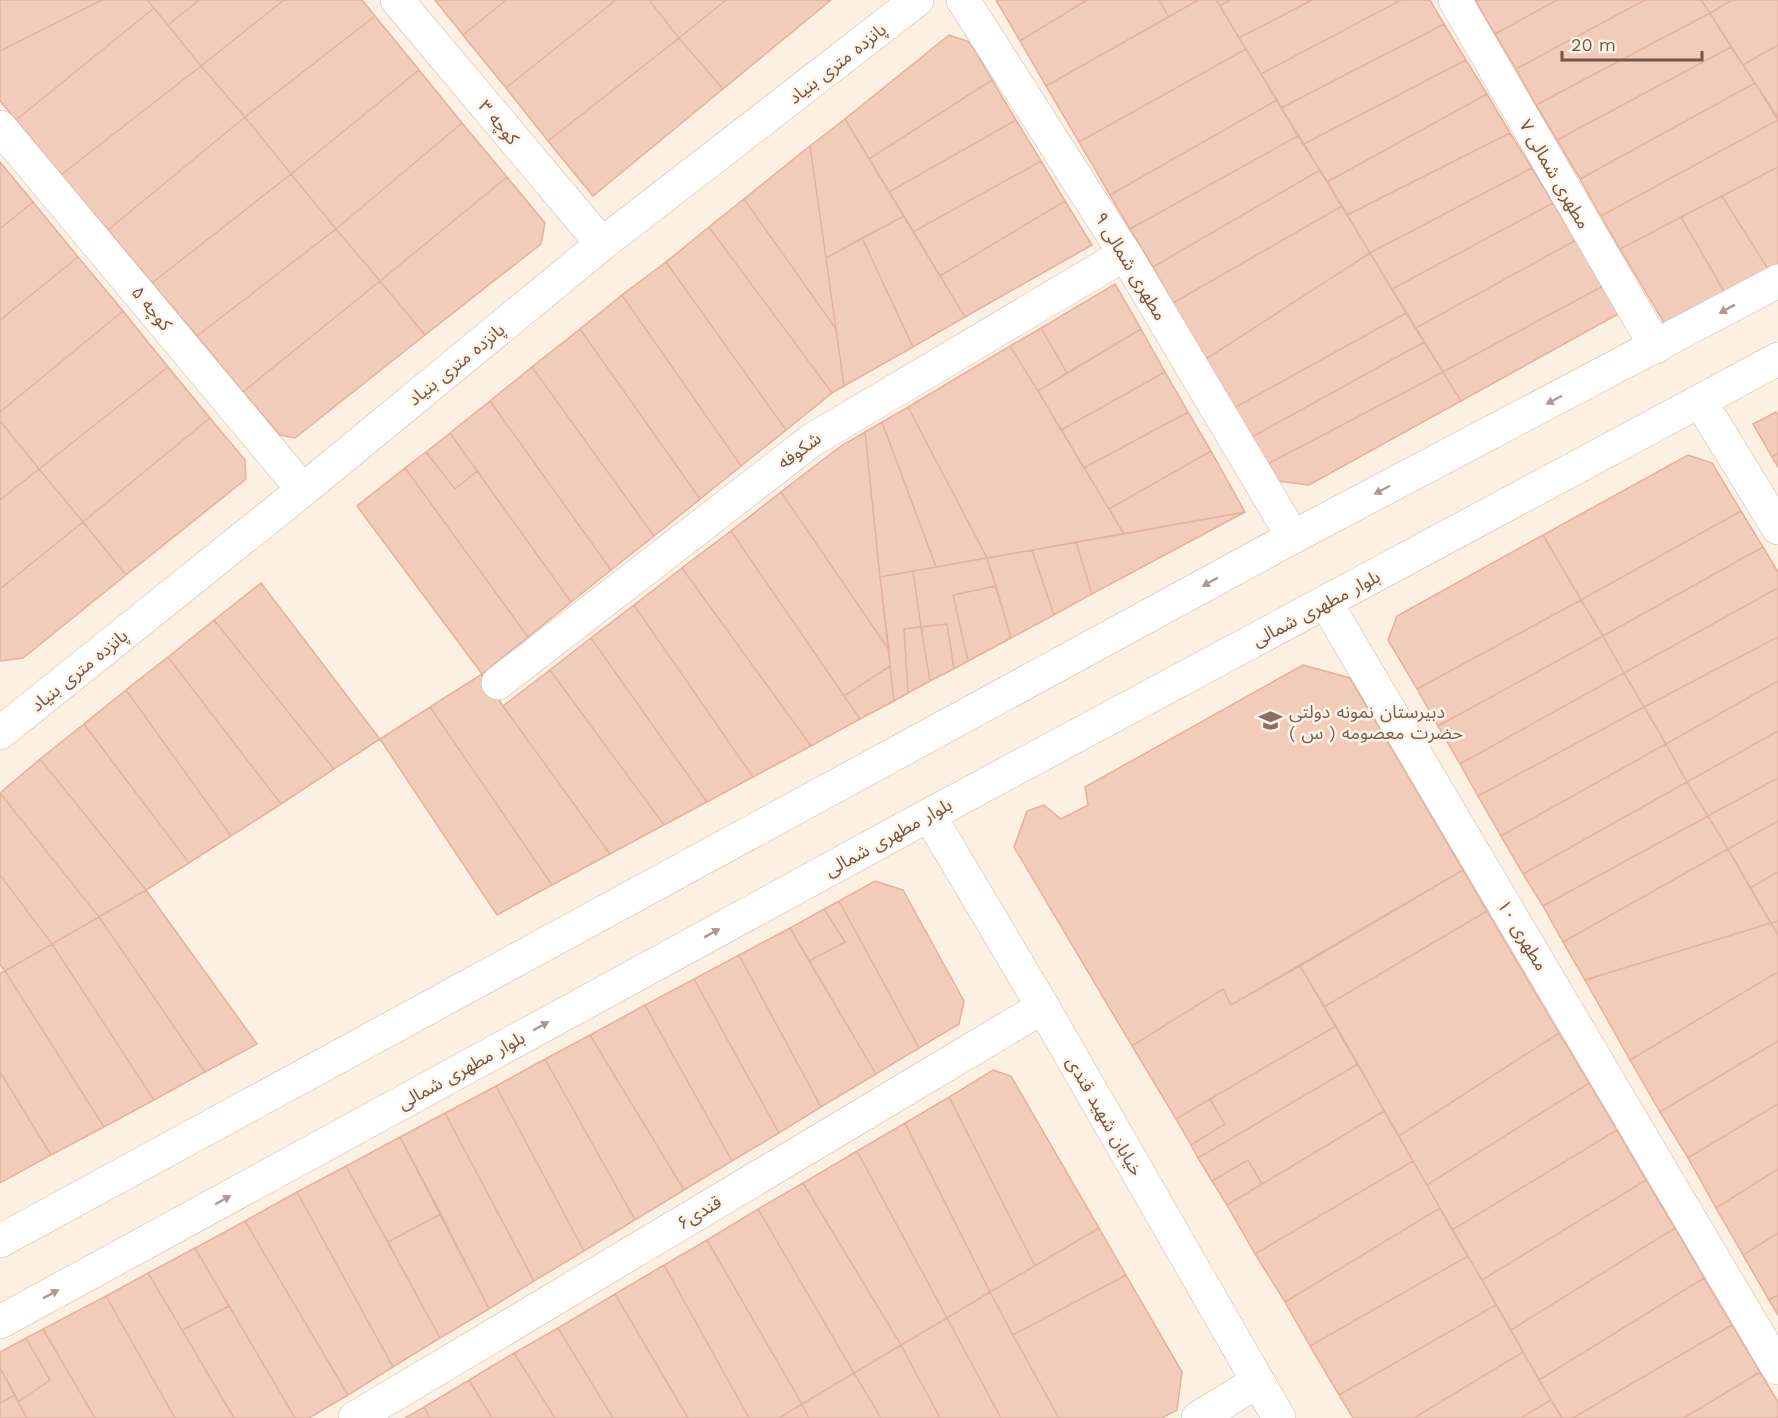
<svg xmlns="http://www.w3.org/2000/svg" width="1778" height="1418" font-family="'Work Sans','Noto Sans Arabic',sans-serif">
  <style>
    .building { fill: #f1ccba; stroke: #e4b19a; stroke-width: 1.5 }
    .lines { fill: none; stroke-linecap: round; stroke-linejoin: round }
    .street-casing { stroke: #cfb9ac; stroke-width: 34 }
    .secondary-casing { stroke: #d2b8a9; stroke-width: 34 }
    .street { stroke: #fff; stroke-width: 33 }
    .secondary { stroke: #fff; stroke-width: 33 }
    .oneway { fill: #ac9992 }
    .labels { text-anchor: middle; dominant-baseline: central; stroke-width: 5; stroke-linejoin: round; paint-order: stroke }
    .street-label { font-size: 18px; fill: #745549; stroke: #fff4e8 }
    .education-label { font-size: 18px; fill: #785e54; stroke: #fff4e8; text-anchor: start }
  </style>
  <rect width="100%" height="100%" fill="#fcf0e2"/>
  <!-- building -->
  <path class="building" d="M0 0H102L0 51Z
    M102 0H147L154 8 16 120 0 101V51Z
    M147 0H199L168 25Z
    M199 0H284L201 66 168 25Z
    M284 0H362L375 16 245 117 201 66Z
    M435 0H506L463 35Z
    M506 0H616L506 88 463 35Z
    M616 0H649L679 38 548 141 506 88Z
    M649 0H726L679 38Z
    M726 0H831L723 89 679 38Z
    M996 0H1087L1020 41Z
    M1087 0H1159L1169 17 1046 86 1020 41Z
    M1159 0H1198L1169 17Z
    M1198 0H1216L1246 49 1079 142 1046 86Z
    M1216 0H1230L1220 6Z
    M1230 0H1312L1239 38 1220 6Z
    M1312 0H1401L1261 74 1239 38Z
    M1401 0H1430L1444 24 1281 108 1261 74Z
    M1475 0H1557L1495 34Z
    M1557 0H1645L1516 69 1495 34Z
    M1645 0H1701L1710 13 1536 105 1516 69Z
    M1701 0H1732L1710 13Z
    M1732 0H1778V45L1743 65 1710 13Z
    M154 8 201 66 61 175 16 120Z
    M1710 13 1731 47 1557 140 1536 105Z
    M375 16 419 70 291 174 245 117Z
    M1444 24 1466 60 1304 144 1281 108Z
    M949 35 970 42 992 80 869 159 845 119Z
    M679 38 723 89 593 196 548 141Z
    M1778 45V118L1743 65Z
    M1731 47 1755 83 1580 179 1557 140Z
    M1246 49 1277 100 1110 195 1079 142Z
    M1466 60 1487 94 1327 182 1304 144Z
    M201 66 245 117 108 230 61 175Z
    M419 70 462 123 336 229 291 174Z
    M992 80 1016 120 889 192 869 159Z
    M1755 83 1778 120 1601 216 1580 179Z
    M1487 94 1510 133 1347 215 1327 182Z
    M1277 100 1298 136 1130 229 1110 195Z
    M245 117 291 174 152 283 108 230Z
    M845 119 904 216 826 258 810 146Z
    M1016 120 1041 161 913 232 889 192Z
    M1778 120V167L1620 249 1601 216Z
    M462 123 507 177 380 281 336 229Z
    M1510 133 1532 168 1370 253 1347 215Z
    M1298 136 1320 170 1153 267 1130 229Z
    M810 146 826 258 836 329 744 199Z
    M1041 161 1065 201 940 276 913 232Z
    M0 162 33 202 0 229Z
    M1778 167V264L1768 269 1722 196Z
    M1532 168 1553 203 1392 289 1370 253Z
    M1320 170 1342 206 1173 303 1153 267Z
    M291 174 336 229 197 336 152 283Z
    M507 177 545 223 541 244 425 335 380 281Z
    M1722 196 1768 269 1725 293 1681 217Z
    M744 199 836 329 844 386 832 393 709 227Z
    M1065 201 1092 245 965 317 940 276Z
    M33 202 78 257 0 320V229Z
    M1553 203 1576 240 1416 328 1392 289Z
    M1342 206 1370 253 1206 359 1173 303Z
    M904 216 965 317 913 347 862 238Z
    M1681 217 1725 293 1666 326 1620 249Z
    M709 227 832 393 786 430 666 262Z
    M336 229 380 281 243 392 197 336Z
    M862 238 913 347 844 386 826 258Z
    M1576 240 1603 286 1443 372 1416 328Z
    M1370 253 1406 313 1234 408 1206 359Z
    M78 257 123 311 0 412V320Z
    M666 262 786 430 741 466 622 295Z
    M380 281 425 335 295 438 280 435 243 392Z
    M1115 284 1141 329 1067 373 1041 328Z
    M1603 286 1620 313 1461 401 1443 372Z
    M622 295 741 466 700 499 580 329Z
    M123 311 168 367 39 469 0 421V412Z
    M1406 313 1424 342 1252 437 1234 408Z
    M1041 328 1067 373 1038 391 1010 346Z
    M580 329 700 499 654 536 532 367Z
    M1141 329 1165 372 1061 430 1038 391Z
    M1424 342 1443 372 1268 464 1252 437Z
    M1010 346 1038 391 1124 534 987 558 908 407Z
    M168 367 210 418 83 522 39 469Z
    M532 367 654 536 611 570 490 401Z
    M1165 372 1188 412 1084 468 1061 430Z
    M1443 372 1461 401 1309 485 1277 481 1268 464Z
    M490 401 611 570 571 602 450 433Z
    M908 407 987 558 936 567 882 422Z
    M1188 412 1211 451 1109 509 1084 468Z
    M1776 412 1778 415V453L1772 457 1753 424Z
    M210 418 245 460 246 479 126 575 83 522Z
    M0 421 39 469 0 500Z
    M882 422 936 567 880 577 865 432Z
    M865 432 880 577 889 650 781 492 841 446Z
    M450 433 477 471 455 489 426 452Z
    M1211 451 1245 512 1124 534 1109 509Z
    M426 452 455 489 477 471 571 602 528 637 405 468Z
    M1778 453V467L1772 457Z
    M1688 455 1712 463 1741 511 1581 600 1543 535Z
    M405 468 528 637 482 674 357 506Z
    M39 469 83 522 0 589V500Z
    M781 492 889 650 890 666 844 696 731 531Z
    M1741 511 1763 547 1603 636 1581 600Z
    M1245 512 1092 594 1076 542Z
    M83 522 126 575 23 658 0 661V589Z
    M731 531 860 719 811 746 682 568Z
    M1543 535 1581 600 1417 689 1388 640 1397 616Z
    M1076 542 1092 594 1054 615 1032 550Z
    M1763 547 1778 572V588L1624 673 1603 636Z
    M1032 550 1054 615 1011 638 987 558Z
    M987 558 996 586 953 595 968 661 954 669 947 624 921 627 913 571Z
    M682 568 811 746 753 777 634 605Z
    M913 571 921 627 904 629 908 693 894 701 880 577Z
    M261 583 380 739 334 769 214 620Z
    M996 586 1011 638 968 661 953 595Z
    M1778 588V637L1644 707 1624 673Z
    M1581 600 1603 636 1438 726 1417 689Z
    M634 605 753 777 707 802 591 638Z
    M214 620 334 769 281 804 168 657Z
    M947 624 954 669 930 681 921 627Z
    M921 627 930 681 908 693 904 629Z
    M1603 636 1624 673 1460 764 1438 726Z
    M1778 637V681L1666 744 1644 707Z
    M591 638 707 802 664 825 550 670Z
    M168 657 281 804 231 836 126 690Z
    M1303 665 1350 678 1463 870 1231 1005 1223 989 1132 1046 1014 847 1027 811 1044 805 1061 819 1088 805 1085 787Z
    M890 666 894 701 860 719 844 696Z
    M550 670 664 825 610 854 503 706Z
    M1624 673 1644 707 1478 796 1460 764Z
    M482 674 503 706 610 854 552 885 430 707Z
    M1778 681V731L1687 782 1666 744Z
    M126 690 231 836 189 863 84 724Z
    M430 707 552 885 497 915 380 739Z
    M1644 707 1666 744 1501 836 1478 796Z
    M84 724 189 863 146 890 40 759Z
    M1778 731V778L1708 816 1687 782Z
    M1666 744 1687 782 1523 874 1501 836Z
    M40 759 146 890 99 917 0 793Z
    M1778 778V821L1728 849 1708 816Z
    M1687 782 1708 816 1543 906 1523 874Z
    M0 793 99 917 52 944 0 875Z
    M1708 816 1728 849 1563 942 1543 906Z
    M1778 821V872L1750 888 1728 849Z
    M1728 849 1771 923 1585 980 1563 942Z
    M1463 870 1487 911 1324 1007 1300 966Z
    M1778 872V921L1771 923 1750 888Z
    M0 875 52 944 5 971 0 965Z
    M875 881 903 890 964 1001 959 1024 919 1048 839 901Z
    M146 890 257 1044 205 1072 99 917Z
    M839 901 919 1048 876 1074 809 961 845 942 824 909Z
    M824 909 845 942 809 961 790 928Z
    M1487 911 1559 1033 1399 1136 1324 1007Z
    M99 917 205 1072 154 1100 52 944Z
    M1778 921V935L1771 923Z
    M1771 923 1778 935V972L1630 1060 1585 980Z
    M790 928 876 1074 821 1107 739 955Z
    M52 944 154 1100 104 1127 5 971Z
    M739 955 821 1107 779 1133 694 979Z
    M1300 966 1336 1026 1176 1119 1132 1046 1223 989 1231 1005Z
    M5 971 104 1127 51 1155 0 1072V973Z
    M1778 972V1041L1660 1112 1630 1060Z
    M694 979 779 1133 732 1161 645 1005Z
    M645 1005 732 1161 684 1190 590 1035Z
    M1336 1026 1358 1064 1198 1158 1191 1145 1225 1124 1210 1099Z
    M1559 1033 1589 1083 1427 1185 1399 1136Z
    M590 1035 684 1190 635 1220 545 1059Z
    M1778 1041V1104L1688 1158 1660 1112Z
    M545 1059 635 1220 584 1251 496 1086Z
    M1358 1064 1384 1111 1262 1184 1248 1160 1212 1181 1198 1158Z
    M993 1070 1011 1076 1099 1228 1035 1266 949 1097Z
    M0 1072 51 1155 0 1183Z
    M1589 1083 1617 1130 1452 1230 1427 1185Z
    M496 1086 584 1251 534 1281 445 1113Z
    M949 1097 1035 1266 990 1292 905 1123Z
    M1210 1099 1225 1124 1191 1145 1176 1119Z
    M1778 1104V1169L1716 1208 1688 1158Z
    M1384 1111 1413 1161 1255 1254 1227 1205Z
    M445 1113 534 1281 489 1309 400 1137Z
    M905 1123 990 1292 947 1318 857 1151Z
    M1617 1130 1646 1180 1482 1280 1452 1230Z
    M400 1137 441 1214 388 1242 346 1166Z
    M857 1151 947 1318 901 1345 803 1183Z
    M1248 1160 1262 1184 1227 1205 1212 1181Z
    M1413 1161 1440 1208 1285 1302 1255 1254Z
    M346 1166 440 1338 393 1367 297 1192Z
    M1778 1169V1233L1743 1255 1716 1208Z
    M1646 1180 1675 1228 1511 1330 1482 1280Z
    M803 1183 901 1345 854 1373 758 1209Z
    M297 1192 393 1367 348 1395 245 1221Z
    M1440 1208 1468 1256 1310 1346 1285 1302Z
    M758 1209 854 1373 802 1404 707 1240Z
    M441 1214 489 1309 440 1338 388 1242Z
    M245 1221 348 1395 309 1418H295L195 1248Z
    M1099 1228 1126 1275 1013 1335 990 1292Z
    M1675 1228 1704 1278 1539 1380 1511 1330Z
    M1778 1233V1295L1769 1300 1743 1255Z
    M707 1240 802 1404 779 1418H749L664 1265Z
    M195 1248 229 1306 182 1330 148 1273Z
    M1468 1256 1496 1305 1339 1395 1310 1346Z
    M664 1265 749 1418H688L615 1294Z
    M148 1273 182 1330 234 1418H175L106 1296Z
    M1126 1275 1182 1372 1177 1410 1162 1418H1059L1013 1335Z
    M1704 1278 1732 1325 1573 1418H1562L1539 1380Z
    M990 1292 1013 1335 1059 1418H1001L947 1318Z
    M615 1294 688 1418H613L558 1328Z
    M1778 1295V1315L1769 1300Z
    M106 1296 175 1418H95L43 1329Z
    M1496 1305 1523 1352 1414 1418H1353L1339 1395Z
    M229 1306 295 1418H234L182 1330Z
    M947 1318 1001 1418H940L901 1345Z
    M1732 1325 1760 1372 1684 1418H1573Z
    M558 1328 613 1418H555L514 1353Z
    M43 1329 95 1418H27L18 1402 50 1380 26 1338Z
    M26 1338 50 1380 18 1402 0 1368V1352Z
    M901 1345 940 1418H881L854 1373Z
    M1523 1352 1551 1400 1521 1418H1414Z
    M514 1353 555 1418H492L469 1380Z
    M0 1368 15 1395 0 1403Z
    M1760 1372 1778 1402V1418H1684Z
    M854 1373 881 1418H809L802 1404Z
    M469 1380 492 1418H430L424 1407Z
    M15 1395 27 1418H0V1403Z
    M1551 1400 1562 1418H1521Z
    M802 1404 809 1418H779Z
    M424 1407 430 1418H405Z"/>
  <g class="lines">
    <defs>
      <path id="street" d="M397 0 602 244
        M963 0 1125 254 1293 537
        M1455 0 1656 347
        M0 127 303 490
        M1700 401 1778 528
        M1326 603 1778 1368
        M498 683 812 440 1125 254
        M0 733 303 490 602 244 917 0
        M355 1418 1043 1007
        M1198 1418 1257 1382"/>
      <path id="secondary" d="M929 815 1043 1007 1279 1418
        M0 1241 1293 537 1778 281
        M0 1322 929 815 1778 359"/>
    </defs>
    <!-- street casing -->
    <use href="#street" class="street-casing"/>
    <!-- secondary casing -->
    <use href="#secondary" class="secondary-casing"/>
    <!-- street -->
    <use href="#street" class="street"/>
    <!-- secondary -->
    <use href="#secondary" class="secondary"/>
  </g>
  <!-- one-way arrows -->
  <defs><path id="oneway-solid" d="M-6-.8H1V-3.2L6.5 0L1 3.2V.8H-6Z" transform="scale(1.5)"/></defs>
  <g class="oneway">
    <use href="#oneway-solid" transform="translate(1727 309) rotate(151)"/>
    <use href="#oneway-solid" transform="translate(1554 400) rotate(152)"/>
    <use href="#oneway-solid" transform="translate(1382 490) rotate(152)"/>
    <use href="#oneway-solid" transform="translate(1210 582) rotate(151)"/>
    <use href="#oneway-solid" transform="translate(712 933) rotate(-29)"/>
    <use href="#oneway-solid" transform="translate(541 1026) rotate(-29)"/>
    <use href="#oneway-solid" transform="translate(223 1200) rotate(-29)"/>
    <use href="#oneway-solid" transform="translate(51 1294) rotate(-29)"/>
  </g>
  <!-- icons -->
  <defs>
    <symbol id="school-bare" viewBox="-9 -9 18 18"><path d="M0-5L7-2L0 1L-7-2ZM-4 1L0 2.5L4 1V4Q0 6-4 4Z" fill="#8d6e63" stroke="#fff4e8" stroke-width="2.5" paint-order="stroke"/></symbol>
  </defs>
  <g fill-rule="evenodd">
    <use href="#school-bare" x="1254" y="704" width="33" height="33"/>
  </g>
  <g class="labels">
    <!-- street labels -->
    <g class="street-label">
      <text transform="translate(837 63) rotate(-38)">پانزده متری بنیاد</text>
      <text transform="translate(499 122) rotate(50)">کوچه ۳</text>
      <text transform="translate(1555 174) rotate(60)">مطهری شمالی ۷</text>
      <text transform="translate(1131 266) rotate(59)">مطهری شمالی ۹</text>
      <text transform="translate(152 308) rotate(50)">کوچه ۵</text>
      <text transform="translate(456 364) rotate(-39)">پانزده متری بنیاد</text>
      <text transform="translate(799 450) rotate(-36)">شکوفه</text>
      <text transform="translate(1316 608) rotate(-28)">بلوار مطهری شمالی</text>
      <text transform="translate(79 670) rotate(-39)">پانزده متری بنیاد</text>
      <text transform="translate(888 837) rotate(-29)">بلوار مطهری شمالی</text>
      <text transform="translate(1523 935) rotate(59)">مطهری ۱۰</text>
      <text transform="translate(461 1070) rotate(-29)">بلوار مطهری شمالی</text>
      <text transform="translate(1105 1116) rotate(60)">خیابان شهید قندی</text>
      <text transform="translate(699 1212) rotate(-31)">قندی۶</text>
    </g>
    <!-- education labels -->
    <g class="education-label">
      <text x="1289" y="711">دبیرستان نمونه دولتی<tspan x="1289" dy="21">حضرت معصومه ( س )</tspan></text>
    </g>
  </g>
  <!-- scale -->
  <path d="M1562 51v9h140v-9" fill="none" stroke="#745549" stroke-width="3"/>
  <text x="1571" y="51" font-size="18" fill="#745549" stroke="#fff4e8" stroke-width="4.5" paint-order="stroke">20 m</text>
</svg>
